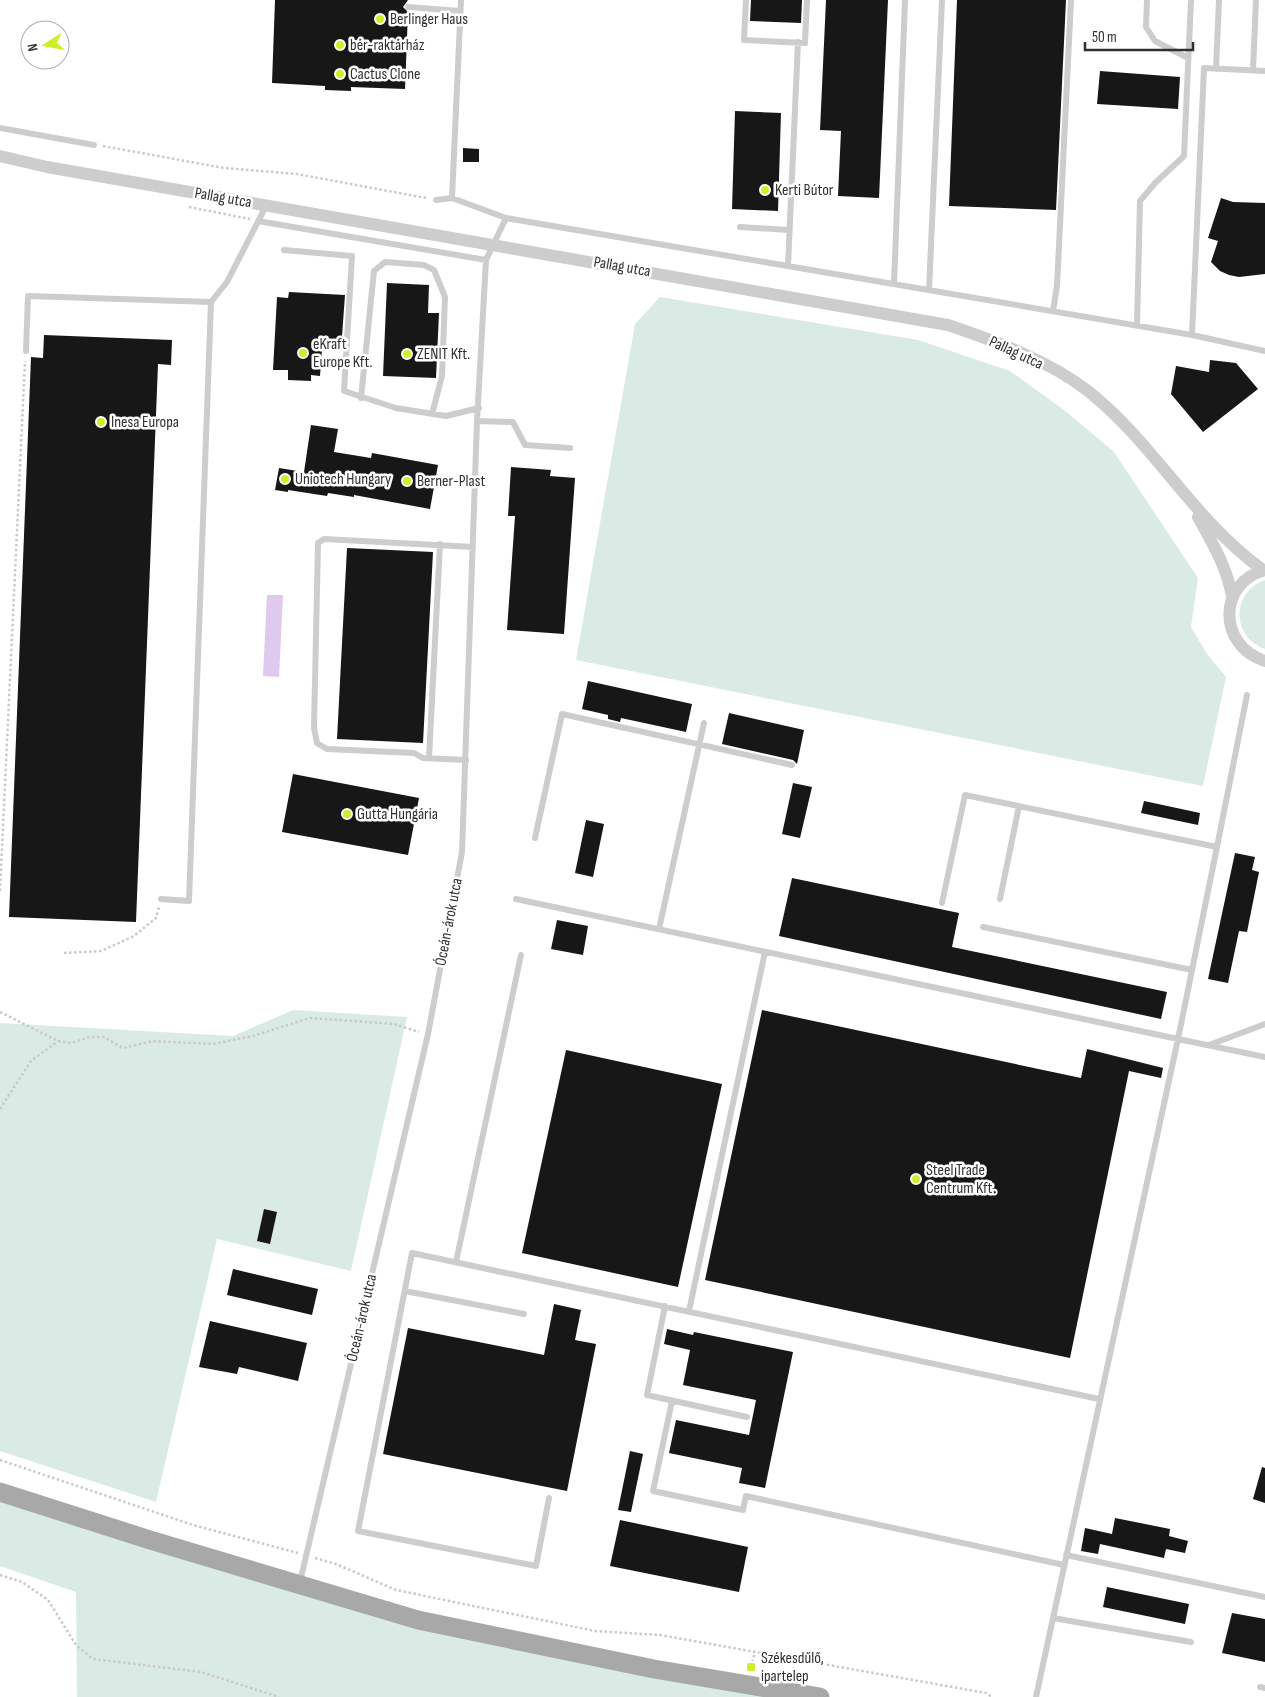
<svg xmlns="http://www.w3.org/2000/svg" width="1265" height="1697" font-family="'Sofia Sans Condensed',sans-serif">
  <style>
    .green { fill: #daebe6 }
    .water { fill: #e0c9ee }
    .building { fill: #171717 }
    .lines { fill: none; stroke-linecap: round; stroke-linejoin: round }
    .path { stroke: #cacaca; stroke-width: 2.5; stroke-dasharray: 2.5 2.5; stroke-linecap: butt }
    .lane { stroke: #cdcdcd; stroke-width: 6 }
    .street { stroke: #cdcdcd; stroke-width: 12 }
    .primary { stroke: #a8a8a8; stroke-width: 19 }
    .poi-dot { fill: #cdef2a; stroke: #fff; stroke-width: 2 }
    .labels { text-anchor: middle; dominant-baseline: central; stroke-width: 5; stroke-linejoin: round; paint-order: stroke }
    .poi-label { font-size: 16px; fill: #303030; stroke: #fff; text-anchor: start }
    .street-label { font-size: 16px; fill: #303030; stroke: #fff }
  </style>
  <rect width="100%" height="100%" fill="#fff"/>
  <!-- green -->
  <path class="green" d="M660 297 918 340 1010 371 1064 410 1114 452 1198 578 1191 627 1207 654 1226 677 1203 786 576 660 635 324Z
    M1265 580V649C1231 637 1231 592 1265 580Z
    M293 1010 407 1017 351 1271 217 1239 156 1502 0 1451V1023L233 1036Z
    M0 1500 147 1547 774 1697H77L76 1592 0 1566Z"/>
  <!-- water -->
  <path class="water" d="M267 595H283L279 677 263 676Z"/>
  <!-- building -->
  <path class="building" d="M275 0H408L403 7 408 12 405 89 351 87V91L325 90V86L272 83Z
    M751 0H802L801 23 750 21Z
    M826 0H888L879 198 838 196 841 131 820 130Z
    M957 0H1066L1056 210 949 206Z
    M1100 71 1180 77 1178 109 1097 104Z
    M735 111 781 113 778 211 732 209Z
    M463 148 479 149V162H463Z
    M1221 198 1233 202 1265 203V274L1239 277 1229 275 1220 271 1211 262 1218 241 1208 238Z
    M387 283 429 285 428 313H439L436 378 383 376Z
    M289 292 345 295 341 350 322 349 320 376 311 375V381L288 380V370H273L277 297 288 298Z
    M44 335 172 340 171 365 158 364 136 922 9 917 31 357 43 358Z
    M1210 360 1236 363 1258 389 1203 432 1171 394 1176 366 1209 372Z
    M311 425 338 429 334 452 371 458 372 453 438 465 430 509 354 495V497L328 493 327 496 288 490V492L275 490 279 468 304 472Z
    M511 467 551 470 550 476 575 478 564 634 507 630 515 516H508Z
    M347 548 433 552 423 743 337 739Z
    M588 681 692 704 686 732 621 718 620 722 608 719V715L582 709Z
    M729 713 804 730 797 764 793 760 722 744Z
    M293 774 419 798 408 855 282 832Z
    M793 783 812 787 800 838 782 834Z
    M1144 801 1200 813 1198 825 1141 813Z
    M586 820 604 824 593 877 575 873Z
    M1235 853 1255 857 1252 870 1259 872 1247 932 1239 931 1228 983 1208 979Z
    M792 878 959 913 952 947 1167 992 1161 1019 779 936Z
    M557 920 588 926 583 955 551 949Z
    M762 1010 1081 1078 1087 1049 1163 1068 1161 1078 1129 1071 1070 1358 705 1280Z
    M566 1050 722 1084 678 1287 522 1253Z
    M264 1209 277 1212 270 1244 257 1241Z
    M233 1269 318 1289 312 1315 227 1295Z
    M554 1304 581 1310 575 1340 596 1344 567 1491 383 1454 408 1328 544 1355Z
    M210 1321 307 1343 298 1381 239 1367 237 1374 199 1367Z
    M667 1329 693 1335 694 1332 793 1352 765 1488 739 1483 742 1468 669 1453 676 1420 749 1435 756 1400 683 1385 690 1350 664 1344Z
    M630 1451 643 1454 631 1512 618 1510Z
    M1262 1467 1265 1468V1503L1253 1499Z
    M1115 1518 1170 1529 1169 1536 1188 1541 1185 1553 1166 1549 1164 1558 1100 1544 1098 1554 1081 1551 1085 1528 1112 1534Z
    M620 1520 748 1547 739 1592 610 1566Z
    M1107 1587 1189 1604 1185 1624 1103 1607Z
    M1232 1613 1265 1619V1662L1222 1653Z"/>
  <g class="lines">
    <!-- path -->
    <path class="path" d="M103 146 224 168 297 174 426 198
      M189 207 250 219
      M0 891 25 361
      M64 953 101 951 134 936 156 918 159 907
      M0 1012 58 1041 71 1043 90 1037H104L123 1048 153 1041 213 1044 253 1036 310 1018 394 1024 419 1032
      M0 1109 31 1061 58 1041
      M0 1460 193 1525 298 1553
      M315 1558 336 1564 396 1590 595 1631 660 1635 986 1693 992 1697
      M0 1575 22 1582 48 1600 76 1645 93 1659 201 1672 279 1697
      M751 1667 755 1652
      M791 1674 797 1660"/>
    <!-- lane -->
    <path class="lane" d="M746 0 744 40 805 43 807 0
      M1147 0 1146 27 1155 41 1188 58
      M408 7 460 11
      M1216 69 1219 0
      M1253 70 1256 0
      M0 128 94 145
      M452 198 461 0
      M436 200 452 198 506 218 1192 335 1265 351
      M258 221 486 260
      M740 227 789 230
      M284 250 352 256 344 391 396 408 446 416 479 408
      M788 266 798 42
      M894 284 905 0
      M929 290 942 0
      M1053 311 1057 286 1071 0
      M1137 325 1140 201 1155 183 1184 156 1191 0
      M1192 335 1204 68 1265 71
      M26 351 28 296 211 302
      M361 398 374 271 385 262 424 265 434 270 445 297 442 376 432 414
      M477 421 513 422 525 445 570 448
      M429 758 440 544
      M466 760 423 758 414 753 327 749 317 743 314 728 318 543 324 539 473 547
      M535 838 562 714 792 765
      M1217 847 1247 695
      M161 899 189 901 211 302 227 282 266 206
      M516 899 1178 1039 1036 1697
      M1000 899 1019 806
      M942 903 965 795 1217 847 1178 1039 1265 1057
      M983 927 1192 970
      M659 929 704 723
      M1209 1045 1265 1024
      M456 1262 521 955
      M405 1291 524 1314
      M665 1306 647 1395 747 1417
      M689 1311 765 952
      M672 1401 653 1491 743 1510 746 1496 1064 1565
      M549 1498 536 1566 358 1531 412 1253 1099 1399
      M1066 1555 1265 1597
      M300 1582 428 1034 462 852 477 421 486 260 506 218
      M1053 1618 1191 1642
      M1260 1687 1265 1688"/>
    <!-- street -->
    <path class="street" d="M0 156 47 167 948 325C995 341 1048 360 1088 391 1154 443 1194 521 1263 570
      M1198 517C1213 544 1227 567 1232 597
      M1265 570C1217 583 1218 646 1265 661"/>
    <!-- primary -->
    <path class="primary" d="M0 1492 150 1540 418 1620 654 1669 820 1697"/>
  </g>
  <!-- markers -->
  <g class="poi-dot">
    <circle cx="380" cy="19" r="5"/>
    <circle cx="340" cy="45" r="5"/>
    <circle cx="340" cy="74" r="5"/>
    <circle cx="765" cy="190" r="5"/>
    <circle cx="303" cy="353" r="5"/>
    <circle cx="407" cy="354" r="5"/>
    <circle cx="101" cy="422" r="5"/>
    <circle cx="285" cy="479" r="5"/>
    <circle cx="407" cy="481" r="5"/>
    <circle cx="347" cy="814" r="5"/>
    <circle cx="916" cy="1179" r="5"/>
    <rect x="746" y="1662" width="10" height="10" rx="2.5"/>
  </g>
  <g class="labels">
    <!-- poi labels -->
    <g class="poi-label">
      <text x="390" y="19">Berlinger Haus</text>
      <text x="350" y="45">bér-raktárház</text>
      <text x="350" y="74">Cactus Clone</text>
      <text x="775" y="190">Kerti Bútor</text>
      <text x="313" y="344">eKraft<tspan x="313" dy="18">Europe Kft.</tspan></text>
      <text x="417" y="354">ZENIT Kft.</text>
      <text x="111" y="422">Inesa Europa</text>
      <text x="295" y="479">Uniotech Hungary</text>
      <text x="417" y="481">Berner-Plast</text>
      <text x="357" y="814">Gutta Hungária</text>
      <text x="926" y="1170">Steel Trade<tspan x="926" dy="18">Centrum Kft.</tspan></text>
      <text x="761" y="1658">Székesdűlő,<tspan x="761" dy="18">ipartelep</tspan></text>
    </g>
    <!-- street labels -->
    <g class="street-label">
      <text transform="translate(223 198) rotate(10)">Pallag utca</text>
      <text transform="translate(622 267) rotate(10)">Pallag utca</text>
      <text transform="translate(1016 353) rotate(25)">Pallag utca</text>
      <text transform="translate(449 922) rotate(-79)">Óceán-árok utca</text>
      <text transform="translate(362 1318) rotate(-77)">Óceán-árok utca</text>
    </g>
  </g>
  <!-- north arrow -->
  <g transform="translate(45 45) rotate(259)"><circle r="24" fill="#ffffff" stroke="#acacac"/>
  <path d="M0-4L9 19L0 12L-9 19Z" fill="#cdef2a"/>
  <text y="-8" font-size="14" font-weight="bold" text-anchor="middle" fill="#303030">N</text>
  </g>
  <!-- scale -->
  <path d="M1085 42v8h108v-8" fill="none" stroke="#303030" stroke-width="2.5"/>
  <text x="1092" y="42" font-size="15" fill="#303030" stroke="#ffffff" stroke-width="4" paint-order="stroke">50 m</text>
</svg>
